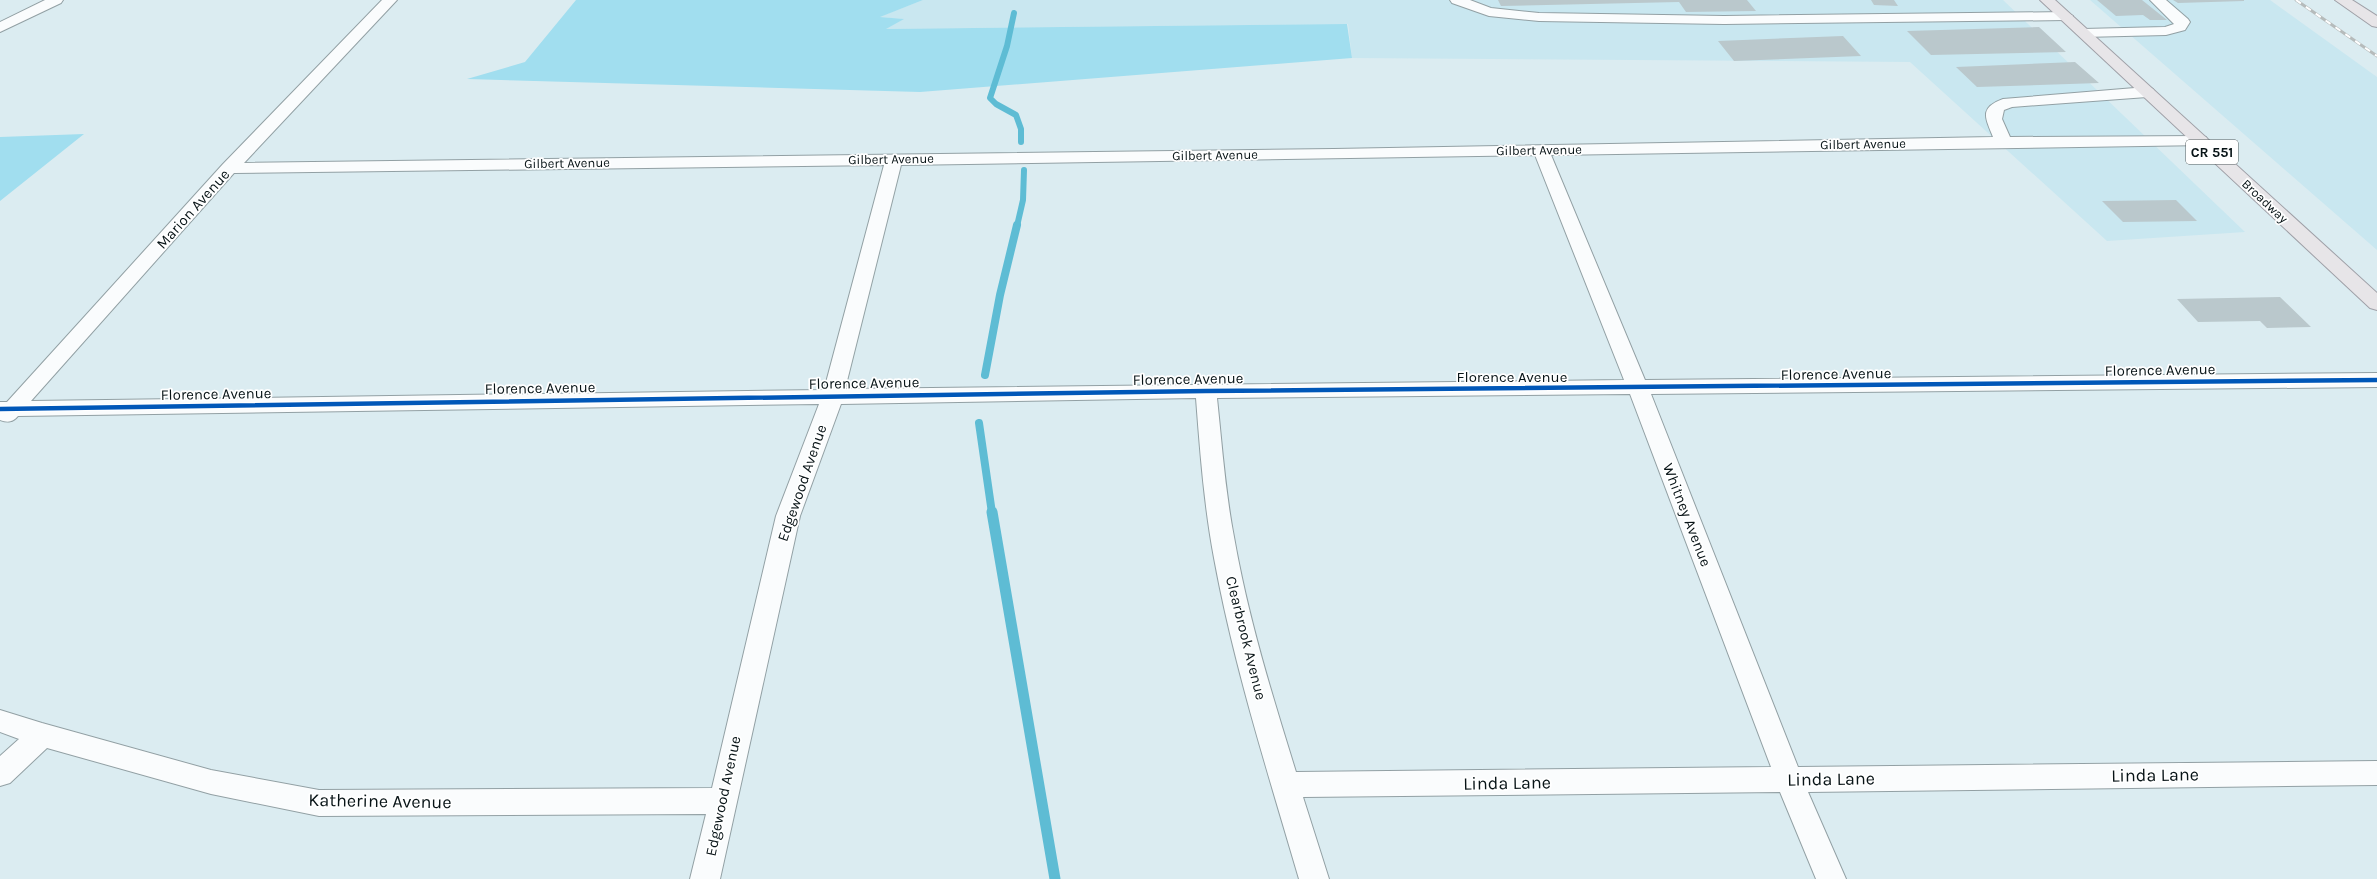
<svg xmlns="http://www.w3.org/2000/svg" width="2377" height="879" font-family="Karla,sans-serif">
  <style>
    .built { fill: #c9e7f0 }
    .green { fill: #a1deef }
    .lines { fill: none; stroke-linecap: round; stroke-linejoin: round }
    .stream-far2 { stroke: #5ebcd4; stroke-width: 6 }
    .stream-far1 { stroke: #5ebcd4; stroke-width: 8 }
    .stream { stroke: #5ebcd4; stroke-width: 11 }
    .building { fill: #bac8cc }
    .minor-casing { stroke: #92a0a4; stroke-width: 2 }
    .major-casing { stroke: #9fa0a7; stroke-width: 2 }
    .minor { fill: #fafcfd; fill-rule: evenodd }
    .major { fill: #e7e5e8; fill-rule: evenodd }
    .rail-casing { stroke: #b6bbbb; stroke-width: 3 }
    .rail { stroke: #fff; stroke-width: 2; stroke-dasharray: 6; stroke-linecap: butt }
    .cycleway-casing { stroke: #fff; stroke-width: 7 }
    .cycleway { stroke: #0057b8; stroke-width: 4.5 }
    .labels { text-anchor: middle; dominant-baseline: central; stroke-width: 3.5; stroke-linejoin: round; paint-order: stroke }
    .far-street-label { font-size: 13px; fill: #071316; stroke: #fff }
    .shield { fill: #fff; stroke: #515a5c; stroke-width: 1 }
    .shield-label { font-size: 14px; font-weight: bold; fill: #071316 }
    .street-label { font-size: 15px; fill: #071316; stroke: #fff }
    .near-street-label { font-size: 18px; fill: #071316; stroke: #fff }
  </style>
  <rect width="100%" height="100%" fill="#dbecf1"/>
  <!-- built -->
  <path class="built" d="M923 0H2003L2245 232 2107 241 1910 62 1352 58 1348 24 885 29 903 19 879 17Z
    M2090 0H2270L2377 77V250Z"/>
  <!-- green -->
  <path class="green" d="M576 0H923L880 17 904 19 886 29 1347 24 1352 58 920 92 467 79 525 62Z
    M84 134 0 201V137Z"/>
  <g class="lines">
    <!-- stream-far2 -->
    <path class="stream-far2" d="M1014 13 1007 46 990 98 996 104 1016 115 1021 129V142
      M1017 226 1023 200 1024 170"/>
    <!-- stream-far1 -->
    <path class="stream-far1" d="M985 375 1000 295 1017 225
      M979 423 992 513"/>
    <!-- stream -->
    <path class="stream" d="M992 512 1055 879"/>
  </g>
  <!-- building -->
  <path class="building" d="M1498 0H1747L1756 11 1686 12 1679 2 1501 6Z
    M1871 0H1894L1898 6 1874 5Z
    M2097 0H2142L2167 20H2150L2143 15 2116 16Z
    M2173 0H2244V1L2178 3Z
    M2039 27 2066 52 1931 55 1907 31Z
    M1843 36 1861 56 1734 61 1718 41Z
    M2075 62 2099 83 1977 87 1956 67Z
    M2176 200 2197 221 2123 222 2102 201Z
    M2280 297 2311 327 2267 328 2260 321 2198 322 2177 299Z"/>
  <g class="lines">
    <defs>
      <path id="minor" d="M45 0H63L61 3 0 32V22Z
        M382 0H397L244 163 1334 149 1993 137C1985 117 1979 108 2003 99L2147 87 2153 89 2155 92 2153 95 2147 97 2012 107 2004 110 2002 119 2010 137 2200 136 2206 137 2208 141 2206 145 1551 155 1645 380 2377 373V387L1651 394 1798 767 2377 761V785L1808 792 1846 879H1816L1780 792 1303 797 1329 879H1299C1268 773 1234 667 1214 558 1204 505 1200 451 1196 398L841 404 800 516 720 879H690L706 814 319 816 211 794 47 748 10 783 0 786V756L19 739 0 732V710L42 723 211 770 319 790 712 788 776 516 819 404 18 416C13 422 8 423 0 420V402H7L223 164ZM1535 155 1624 380 845 389 901 165ZM884 165 824 390 31 401 234 173ZM1630 394 1771 767 1296 772C1272 695 1248 617 1234 537 1225 491 1222 444 1217 398Z
        M1450 0H1470L1491 8 1539 13 1724 16 2066 12 2073 16 2066 20 1724 24 1539 21 1489 16 1452 3Z
        M2150 0H2166L2188 19 2190 22 2185 30 2166 35 2083 37 2076 33 2083 29 2165 27 2174 24Z"/>
      <path id="major" d="M2040 0H2055L2377 293V310L2370 308Z
        M2335 0H2352L2377 16V27L2372 26Z"/>
    </defs>
    <!-- minor casing -->
    <use href="#minor" class="minor-casing"/>
    <!-- major casing -->
    <use href="#major" class="major-casing"/>
    <!-- minor -->
    <use href="#minor" class="minor"/>
    <!-- major -->
    <use href="#major" class="major"/>
    <defs>
      <path id="rail" d="M2296 0 2377 56"/>
    </defs>
    <!-- rail casing -->
    <use href="#rail" class="rail-casing"/>
    <!-- rail -->
    <use href="#rail" class="rail"/>
    <defs>
      <path id="cycleway" d="M0 409 1206 391 2377 380"/>
    </defs>
    <!-- cycleway casing -->
    <use href="#cycleway" class="cycleway-casing"/>
    <!-- cycleway -->
    <use href="#cycleway" class="cycleway"/>
  </g>
  <g class="labels">
    <!-- far-street labels -->
    <g class="far-street-label">
      <text transform="translate(1863 144) rotate(-1)">Gilbert Avenue</text>
      <text transform="translate(1539 150) rotate(-1)">Gilbert Avenue</text>
      <text transform="translate(1215 155) rotate(-1)">Gilbert Avenue</text>
      <text transform="translate(891 159) rotate(-1)">Gilbert Avenue</text>
      <text transform="translate(567 163) rotate(-1)">Gilbert Avenue</text>
      <text transform="translate(2265 201) rotate(43)">Broadway</text>
    </g>
    <!-- shield labels -->
    <rect class="shield" x="2186" y="140" width="52" height="24" rx="3"/>
    <g class="shield-label">
      <text x="2212" y="152">CR 551</text>
    </g>
    <!-- street labels -->
    <g class="street-label">
      <text transform="translate(193 209) rotate(-48)">Marion Avenue</text>
      <text transform="translate(2160 370) rotate(-1)">Florence Avenue</text>
      <text transform="translate(1836 374) rotate(-1)">Florence Avenue</text>
      <text x="1512" y="377">Florence Avenue</text>
      <text transform="translate(1188 379) rotate(-1)">Florence Avenue</text>
      <text transform="translate(864 383) rotate(-1)">Florence Avenue</text>
      <text transform="translate(540 388) rotate(-1)">Florence Avenue</text>
      <text transform="translate(216 394) rotate(-1)">Florence Avenue</text>
      <text transform="translate(802 483) rotate(-71)">Edgewood Avenue</text>
      <text transform="translate(1687 515) rotate(69)">Whitney Avenue</text>
      <text transform="translate(1246 638) rotate(76)">Clearbrook Avenue</text>
      <text transform="translate(723 796) rotate(-78)">Edgewood Avenue</text>
    </g>
    <!-- near-street labels -->
    <g class="near-street-label">
      <text transform="translate(2155 775) rotate(-1)">Linda Lane</text>
      <text transform="translate(1831 779) rotate(-1)">Linda Lane</text>
      <text transform="translate(1507 783) rotate(-1)">Linda Lane</text>
      <text transform="translate(380 801) rotate(1)">Katherine Avenue</text>
    </g>
  </g>
</svg>
